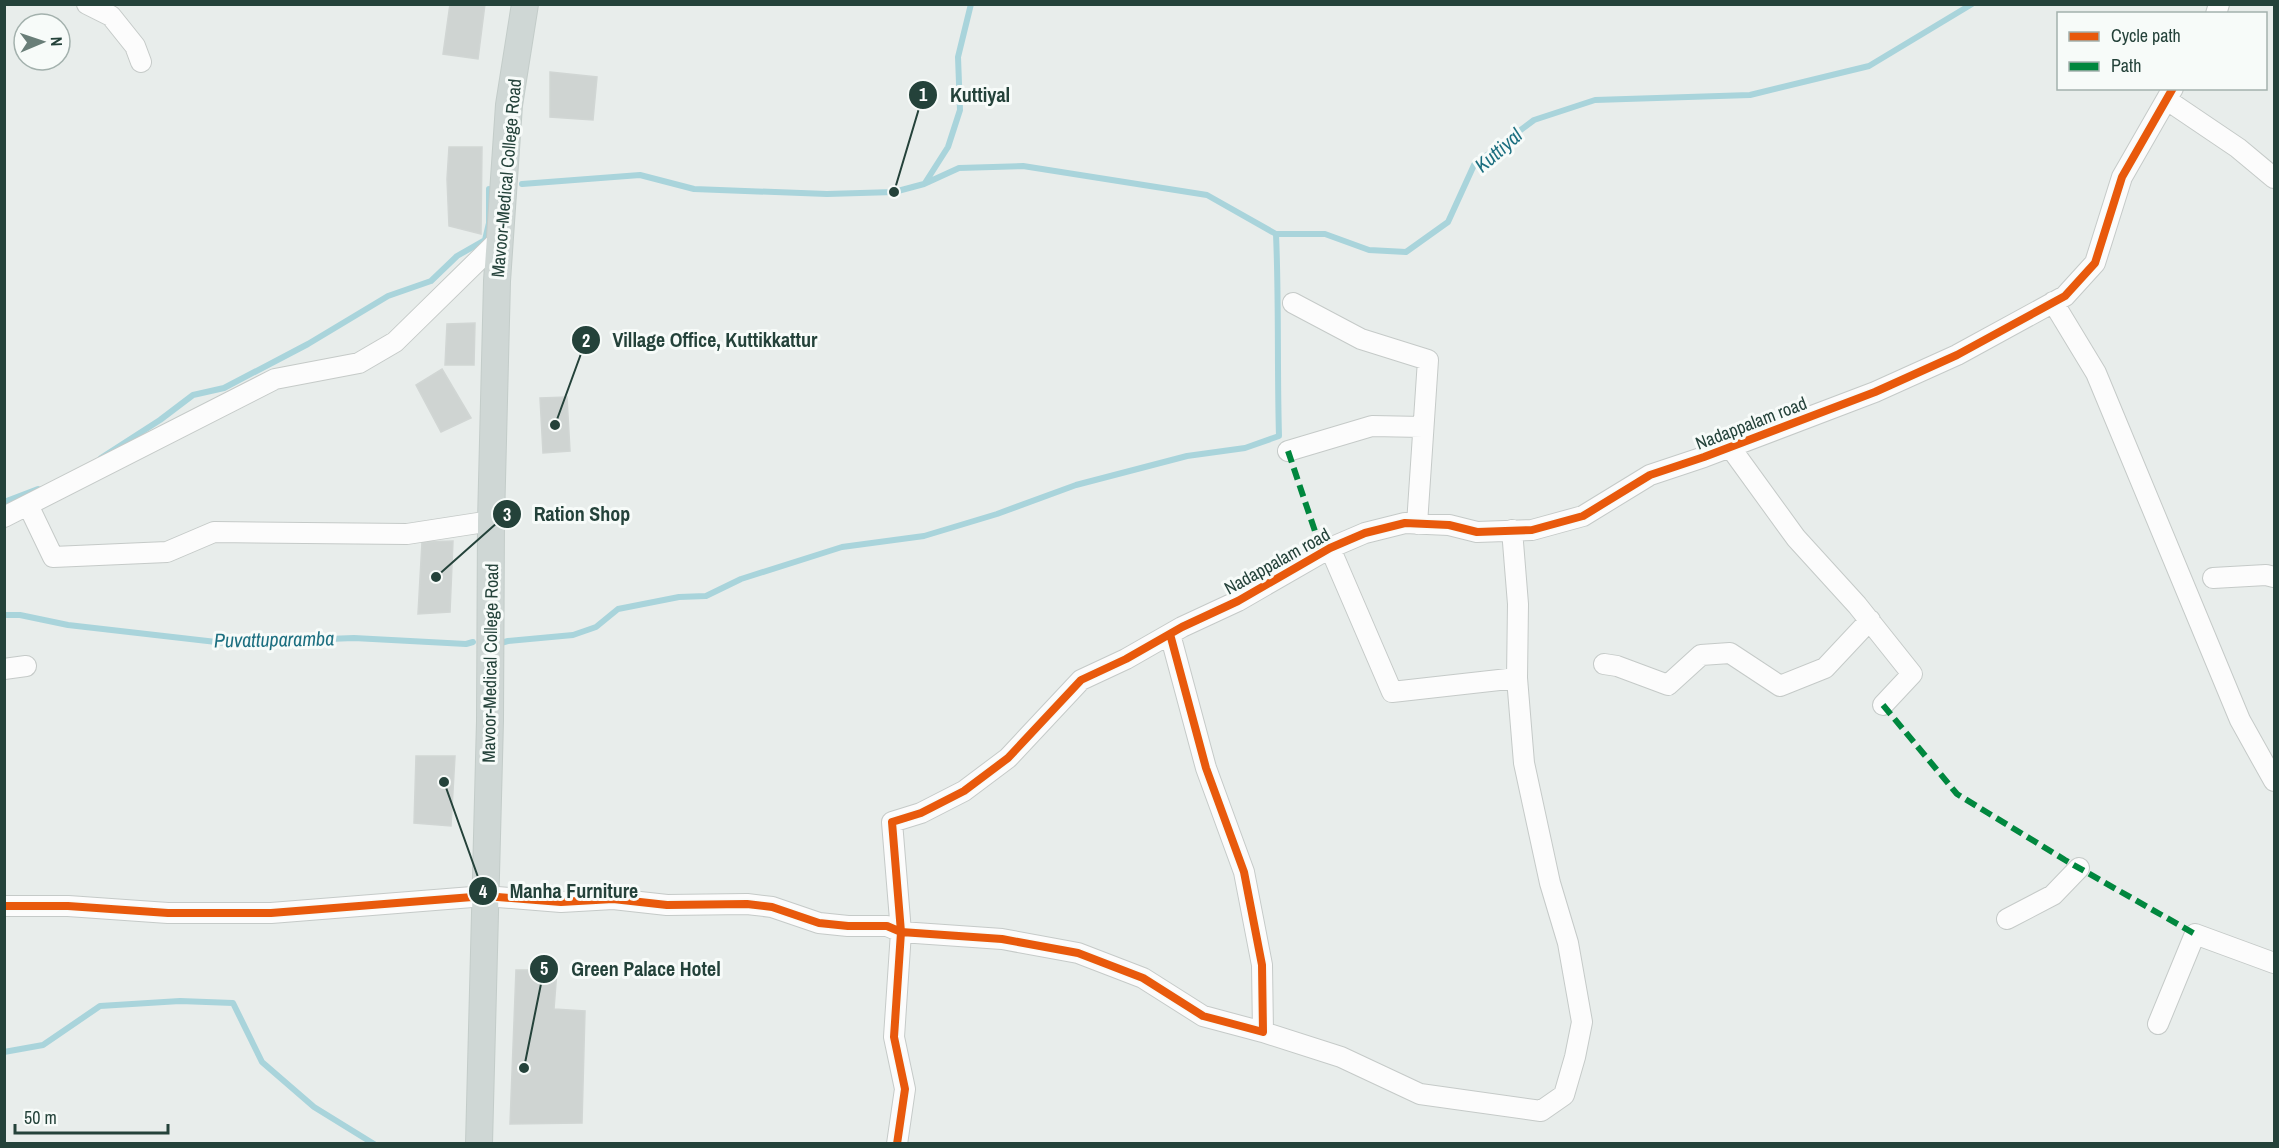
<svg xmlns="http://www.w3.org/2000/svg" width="2279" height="1148" font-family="'Archivo Narrow',sans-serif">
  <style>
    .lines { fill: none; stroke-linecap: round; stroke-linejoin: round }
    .stream { stroke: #a9d4db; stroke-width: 6 }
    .building { fill: #cfd4d2; stroke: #d1d6d4; stroke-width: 1.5 }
    .minor-casing { stroke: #c5cac8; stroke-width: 22 }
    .major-casing { stroke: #c3ccc9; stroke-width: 28 }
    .minor { stroke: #fcfcfc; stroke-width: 20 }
    .major { stroke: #cfd7d5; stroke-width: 26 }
    .quiet { stroke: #00873e; stroke-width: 6; stroke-dasharray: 12 6; stroke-linecap: butt }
    .cycleway-casing { stroke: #f7fbf9; stroke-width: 11 }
    .cycleway { stroke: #e8590c; stroke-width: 8 }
    .labels { text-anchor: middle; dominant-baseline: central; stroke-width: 6; stroke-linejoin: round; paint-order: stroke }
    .street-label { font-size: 18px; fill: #24423a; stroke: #f7fbf9 }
    .water-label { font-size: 20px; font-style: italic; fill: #1c6f80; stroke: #f7fbf9 }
    .leader { fill: none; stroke: #24423a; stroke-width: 2 }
    .callout-dot { fill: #24423a; stroke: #f7fbf9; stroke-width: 2 }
    .mark-label { font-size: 18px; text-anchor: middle; font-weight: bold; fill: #fff }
    .callout-label { font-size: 20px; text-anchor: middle; font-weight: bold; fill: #24423a; stroke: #f7fbf9; stroke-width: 6; stroke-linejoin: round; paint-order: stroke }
  </style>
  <rect width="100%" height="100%" fill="#e8edeb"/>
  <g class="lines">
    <!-- stream -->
    <path class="stream" d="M925 183 948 147 960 110 958 57 971 4
      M522 184 640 175 694 189 827 194 894 192 924 184 959 168 1023 166 1207 195 1276 234H1325L1369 250 1406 252 1448 222 1474 165 1534 120 1595 100 1750 95 1869 66 1972 4
      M101 458 160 420 193 395 224 388 308 344 388 296 431 281 457 256 485 240 489 223V189
      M4 502 38 489
      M4 615H20L68 625 225 643 354 638 466 644 473 642
      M497 644 508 641 573 635 596 627 618 609 679 597 706 596 741 579 842 547 924 536 997 514 1076 485 1187 456 1245 448 1279 436C1277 369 1279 302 1276 234
      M4 1052 43 1045 100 1006 180 1001 233 1003 262 1062 314 1107 374 1144"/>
  </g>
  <!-- building -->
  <path class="building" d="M450 4H485L478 59 443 54Z
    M550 72 597 77 593 120 550 117Z
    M449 147H482L481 234 449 226 447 179Z
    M475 323 474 365H445L447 324Z
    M442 369 471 418 441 432 416 385Z
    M567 397 570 451 543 453 540 398Z
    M453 541 450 612 418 614 422 542Z
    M416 756H455L451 826 414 823Z
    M516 970H557L554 1009 585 1011 582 1123 510 1124Z"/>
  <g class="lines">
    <defs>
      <path id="minor" d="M87 4 111 16 135 46 141 62
        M2216 14 2219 4
        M2167 100 2238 148 2274 178
        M2053 302 2096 373 2240 720 2274 781
        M1293 303 1361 339 1428 360 1417 524
        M1730 447 1796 538 1857 605 1912 674 1883 705
        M1288 451 1372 426 1423 427
        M28 505 53 557 167 552 214 532 407 534 491 521
        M4 517 275 379 359 363 395 342 500 239
        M1330 548 1392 692 1517 678
        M2213 578 2266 575 2274 577
        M1604 664 1617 666 1668 685 1701 655 1730 653 1780 686 1825 668 1870 620
        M4 669 26 666
        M4 906H68L168 913H271L485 896 561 902 613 899 667 905 747 904 772 907 819 923 848 926H887L901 932 1002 939 1078 953 1143 978 1203 1016 1263 1032 1262 965 1244 872 1206 768 1170 634
        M2007 919 2053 895 2079 868
        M2158 1024 2195 934 2274 963
        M1263 1032 1341 1057 1420 1094 1541 1111 1564 1095 1575 1057 1582 1022 1568 943 1550 883 1524 763 1517 678 1518 604 1512 530
        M897 1144 905 1089 894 1037 901 932 892 822 921 813 964 791 1008 758 1081 680 1126 659 1182 627 1238 601 1330 548 1365 533 1405 523 1449 525 1477 532 1532 530 1583 516 1650 475 1704 457 1875 392 1957 355 2065 296 2095 263 2122 177 2173 88"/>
      <path id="major" d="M479 1144 490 721 491 521 497 281 509 105 525 4"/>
    </defs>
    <!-- minor casing -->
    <use href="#minor" class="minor-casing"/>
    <!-- major casing -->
    <use href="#major" class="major-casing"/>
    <!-- minor -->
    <use href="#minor" class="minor"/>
    <!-- major -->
    <use href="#major" class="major"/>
    <!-- quiet -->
    <path class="quiet" d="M1288 451 1322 552
      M1883 705 1957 794 2065 860 2195 934"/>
    <defs>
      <path id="cycleway" d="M4 906H68L168 913H271L485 896 561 902 613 899 667 905 747 904 772 907 819 923 848 926H887L901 932 1002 939 1078 953 1143 978 1203 1016 1263 1032 1262 965 1244 872 1206 768 1170 634
        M897 1144 905 1089 894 1037 901 932 892 822 921 813 964 791 1008 758 1081 680 1126 659 1182 627 1238 601 1330 548 1365 533 1405 523 1449 525 1477 532 1532 530 1583 516 1650 475 1704 457 1875 392 1957 355 2065 296 2095 263 2122 177 2173 88"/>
    </defs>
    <!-- cycleway casing -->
    <use href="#cycleway" class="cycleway-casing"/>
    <!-- cycleway -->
    <use href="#cycleway" class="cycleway"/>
  </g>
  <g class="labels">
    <!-- street labels -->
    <g class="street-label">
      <text transform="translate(506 178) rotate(-85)">Mavoor-Medical College Road</text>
      <text transform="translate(1751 423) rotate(-21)">Nadappalam road</text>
      <text transform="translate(1277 561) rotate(-29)">Nadappalam road</text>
      <text transform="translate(490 663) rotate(-89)">Mavoor-Medical College Road</text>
    </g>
    <!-- water labels -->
    <g class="water-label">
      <text transform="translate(1498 150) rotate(-41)">Kuttiyal</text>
      <text transform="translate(274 639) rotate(-1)">Puvattuparamba</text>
    </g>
  </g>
  <!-- callouts -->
  <path class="leader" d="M894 192L923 95M555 425L586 340M436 577L507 514M444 782L483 891M524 1068L544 969"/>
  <g class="callout-dot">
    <circle cx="894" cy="192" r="6"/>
    <circle cx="555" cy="425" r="6"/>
    <circle cx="436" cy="577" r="6"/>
    <circle cx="444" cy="782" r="6"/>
    <circle cx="524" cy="1068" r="6"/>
    <circle cx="923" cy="95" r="15"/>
    <circle cx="586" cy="340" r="15"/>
    <circle cx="507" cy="514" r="15"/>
    <circle cx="483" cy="891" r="15"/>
    <circle cx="544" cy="969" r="15"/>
  </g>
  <g class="mark-label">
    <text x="923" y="101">1</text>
    <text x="586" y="347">2</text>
    <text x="507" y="521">3</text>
    <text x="483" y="898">4</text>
    <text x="544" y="975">5</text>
  </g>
  <g class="callout-label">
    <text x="980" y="102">Kuttiyal</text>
    <text x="715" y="347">Village Office, Kuttikkattur</text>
    <text x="582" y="521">Ration Shop</text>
    <text x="574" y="898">Manha Furniture</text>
    <text x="646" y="976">Green Palace Hotel</text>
  </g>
  <!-- border -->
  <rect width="2279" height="1148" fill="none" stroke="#24423a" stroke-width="12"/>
  <!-- legend -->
  <rect x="2057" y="12" width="210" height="78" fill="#f7fbf9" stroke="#a3b1ad" stroke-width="1.5"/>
  <rect x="2069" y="32" width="30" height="9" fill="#e8590c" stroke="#a3b1ad" stroke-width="1.5"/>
  <text x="2111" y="42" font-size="18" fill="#24423a">Cycle path</text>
  <rect x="2069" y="62" width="30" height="9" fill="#00873e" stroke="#a3b1ad" stroke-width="1.5"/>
  <text x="2111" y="72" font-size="18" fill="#24423a">Path</text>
  <!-- north arrow -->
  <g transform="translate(42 42) rotate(88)"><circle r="28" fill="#f7fbf9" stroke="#a3b1ad" stroke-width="1.5"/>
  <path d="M0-4.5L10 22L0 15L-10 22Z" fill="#697e78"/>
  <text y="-9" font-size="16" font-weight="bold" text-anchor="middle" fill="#24423a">N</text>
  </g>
  <!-- scale -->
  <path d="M15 1124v9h153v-9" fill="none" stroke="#24423a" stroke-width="3"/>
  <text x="24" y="1124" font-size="18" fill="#24423a" stroke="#f7fbf9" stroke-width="4.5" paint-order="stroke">50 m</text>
</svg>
